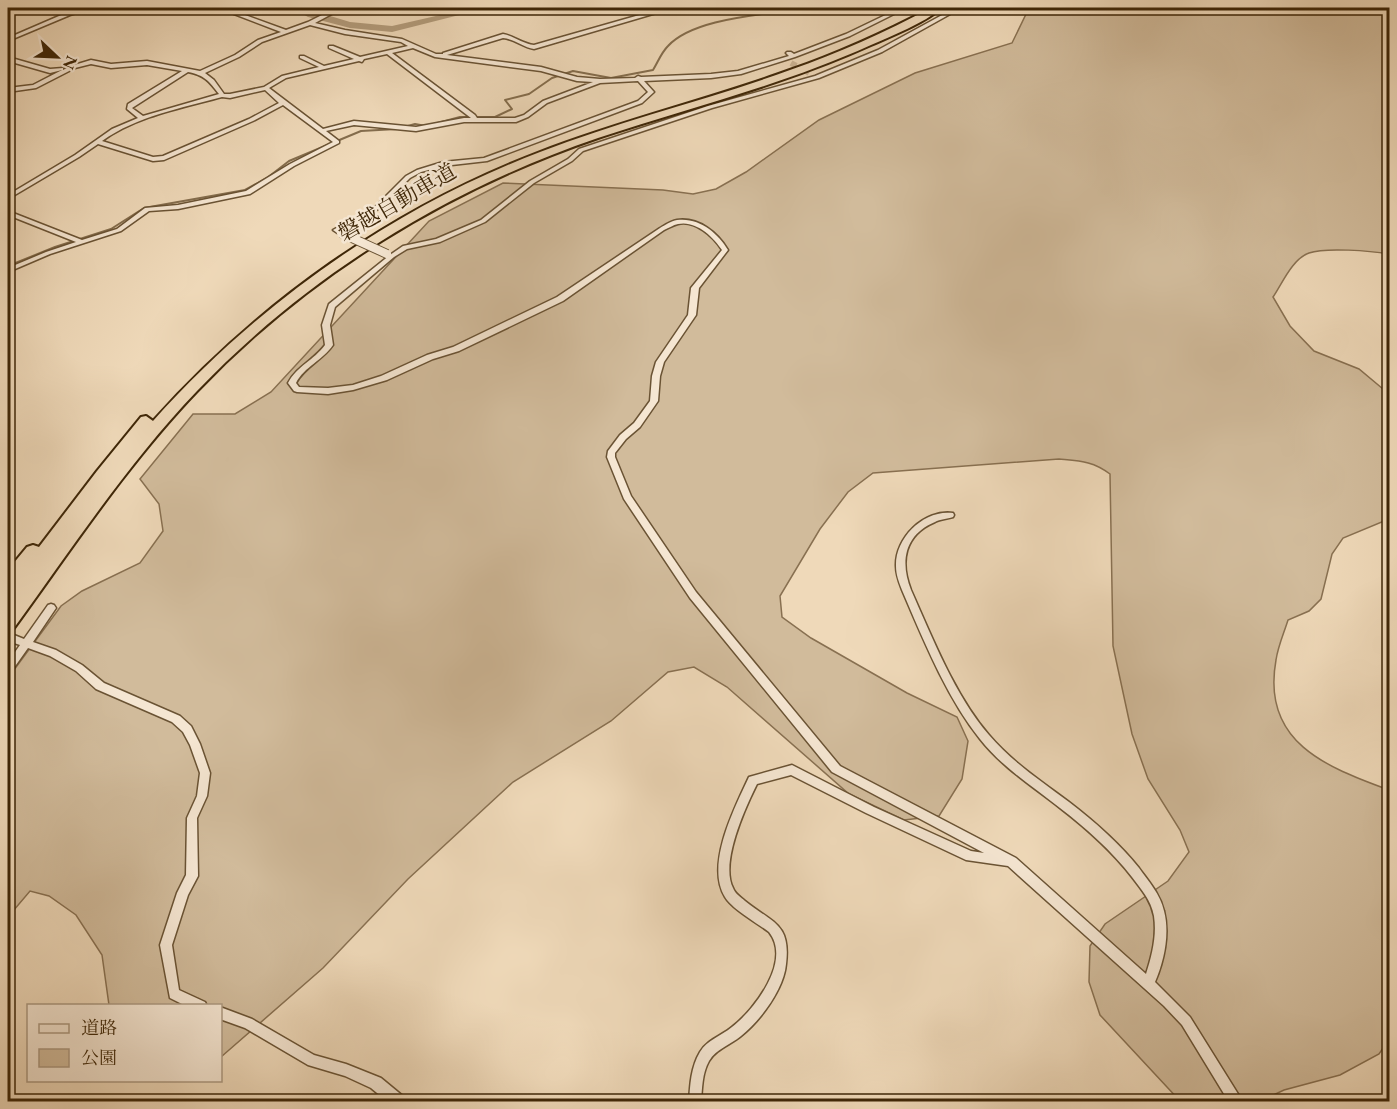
<svg xmlns="http://www.w3.org/2000/svg" width="1397" height="1109" font-family="'EB Garamond','Noto Serif JP',serif">
  <style>
    .green { fill: #d1bb9b; stroke: #887051; stroke-width: 1.5 }
    .lines { fill: none; stroke-linecap: round; stroke-linejoin: round }
    .stream { stroke: #846d4d; stroke-width: 2 }
    .river { fill: #b39c7c; fill-rule: evenodd }
    .minor-tunnel { stroke: #ccb595; stroke-width: 6; stroke-dasharray: 6 3; stroke-linecap: butt }
    .minor-casing { stroke: #6a5334; stroke-width: 3 }
    .motorway-casing { stroke: #3e2607; stroke-width: 4 }
    .minor { fill: #f5e6d2; fill-rule: evenodd }
    .motorway { fill: #efd9b9; fill-rule: evenodd }
    .minor-bridge-casing { stroke: #6a5334; stroke-width: 10; stroke-linecap: butt }
    .minor-bridge { stroke: #f5e6d2; stroke-width: 8 }
    .labels { text-anchor: middle; dominant-baseline: central; stroke-width: 5; stroke-linejoin: round; paint-order: stroke }
    .far-street-label { font-size: 22px; fill: #3e2607; stroke: #f5e6d2 }
  </style>
  <rect width="100%" height="100%" fill="#efd9b9"/>
  <filter id="stains"><feTurbulence type="fractalNoise" baseFrequency=".00333" numOctaves="4"/><feColorMatrix values="0 0 0 0 .2 0 0 0 0 .09 0 0 0 0 .02 0 0 0 .5 -.17"/></filter>
  <radialGradient id="worn" r=".72"><stop offset=".6" stop-color="#630" stop-opacity="0"/><stop offset="1" stop-color="#630" stop-opacity=".3"/></radialGradient>
  <!-- green -->
  <path class="green" d="M1029 8H1389V254C1371 251 1326 247 1309 253 1292 259 1282 284 1273 297L1290 326 1314 351 1359 369 1389 394V519L1343 538 1332 554 1321 599 1309 611 1288 620C1284 633 1278 646 1276 660 1261 742 1326 767 1389 790L1390 1038 1379 1054 1340 1075 1284 1090 1261 1101H1180L1100 1015 1089 982 1090 946 1105 924 1168 881 1189 852 1180 830 1148 779 1132 734 1113 646 1110 474C1093 461 1080 461 1059 459L873 473 848 492 820 529 780 596 782 617 811 638 907 693 957 717 968 741 962 779 939 816 904 820 849 794 727 687 694 667 668 672 611 721 513 782 408 879 323 968 221 1057 220 1006 109 1005 102 955 76 915 49 896 30 891 8 917V678L61 606 82 591 140 563 163 531 159 504 140 479 193 414H235L271 392 429 221 503 183 663 190 693 194 716 189 746 172 819 120 915 73 1012 43Z"/>
  <g class="lines">
    <!-- stream -->
    <path class="stream" d="M404 127 415 124 426 126 460 117H495L512 109 505 100 529 94 552 78 573 71 611 78 653 70C658 62 661 53 668 46 695 17 767 15 805 8
      M8 266 55 247 111 229 144 208 245 190 267 178 289 161 361 131 397 129"/>
    <!-- river -->
    <path class="river" d="M292 8H304L350 22 392 26 471 8H487L392 32 350 28 308 17Z"/>
    <!-- minor-tunnel -->
    <path class="minor-tunnel" d="M791 63 809 73"/>
    <defs>
      <path id="minor" d="M85 8H92L70 15 8 41V38L66 13Z
        M221 8H226L286 30 308 22 336 8H341V9L315 23 345 30 402 39 436 54H443V53L503 34C514 36 523 44 534 45L664 8H670V9L534 49C523 47 514 39 503 38L447 55 541 67 577 77 600 79 635 78 638 76 641 77 711 74 738 71 789 56 786 53 787 52H791L794 54 846 34 900 8H906L850 36 795 57 741 74 711 78 644 81 654 92 642 103 487 161 443 166 421 172 410 178 380 208 341 230 344 233 343 234H339L333 230 376 206 406 176 417 170 443 162 484 158 638 101 648 92 638 81 600 83 547 103 528 117 516 122H464L416 131 354 125 326 131 339 141V143L294 166 250 194 178 209 149 211 121 231 50 254 8 272V268L46 252 76 242 8 215V211L82 240 117 229 145 208 178 205 246 191 290 164 333 142 283 105 253 121 164 160 153 161 98 144 79 157 8 199V195L75 155 112 129 138 118 127 109 128 104 182 71 147 65 111 68 91 64 75 68 36 88 8 92V88L33 85 62 70 50 73 8 61V57L50 69 63 68V70L71 66 91 60 111 64 147 61 200 71 235 55 258 40 281 32 221 9ZM310 25 345 34 401 42 408 46 360 57 333 46H329V48L354 59 324 66 304 56H300V58L319 67 282 76 264 87 230 94H224L214 80 205 73 239 57 262 42ZM413 48 435 57 541 71 577 81 593 82 543 101 524 115 515 118H477L475 115 392 53ZM387 54 471 118H464L416 127 354 121 323 129 269 88 286 78 359 61 362 62 364 59ZM188 72C204 75 209 81 219 94L143 116 132 108ZM265 90 279 103 249 119 163 156 153 157 102 141C137 116 182 108 222 97L230 98Z
        M955 8H961L882 52 819 78 712 108 583 151 572 161 534 183 485 222 440 242 407 249 394 257 335 307 330 325 333 345C323 360 304 367 296 383L299 387 328 388 353 385 381 376 427 355 453 347 557 297 660 228C665 225 671 221 677 220 699 217 718 233 728 250L699 288 696 315 664 362 660 376 658 401 640 427 626 439 615 453V457L631 496 696 592 840 766 1016 858 1146 974C1152 955 1157 936 1154 916 1151 900 1141 889 1132 877 1111 850 1086 828 1060 808 1032 786 1002 767 980 739 947 698 923 639 902 590 899 582 896 575 896 566 895 538 924 509 953 513L954 515 953 517C947 519 940 519 935 522 904 535 900 562 911 590 932 637 955 696 989 735 1012 762 1041 781 1069 802 1095 822 1119 843 1139 868 1149 882 1160 894 1164 911 1170 934 1164 961 1155 982L1190 1017 1243 1102H1229L1182 1025 1164 1006 1008 866 966 860 866 813 791 775 757 784C745 808 720 863 733 888 735 894 741 897 745 901 772 923 791 923 786 964 784 989 760 1021 741 1036 730 1045 716 1049 709 1061 702 1073 702 1089 701 1102H689C690 1085 691 1067 700 1052 707 1040 721 1036 732 1027 755 1009 792 961 769 932 757 923 732 909 725 897 705 865 735 807 749 777L792 765 874 807 971 851 984 853 832 772 690 598 624 499 607 457 608 451 620 435 634 423 650 401 652 376 656 362 688 315 691 288 722 250C713 236 695 220 678 224 673 225 669 228 664 230L563 301 459 351 433 359 387 380 353 390 328 394 297 392 294 391 288 383C297 366 314 360 325 345L322 325 329 304 390 255 403 246 436 239 481 220 530 181 568 159 579 149 708 106 815 76 878 50Z
        M51 604 54 605 56 608 33 642 56 650 82 665 104 683 180 716 191 726 200 744 210 773 207 796 197 818 198 876 188 895 172 945 179 990 205 1002 207 1006H186L170 998 160 945 177 893 186 875 187 818 197 796 200 773 190 745 183 732 172 722 96 689 76 671 50 656 28 648 11 672 8 673V662L20 645 11 642 9 639 11 636 14 635 24 639 48 605Z
        M220 1007 252 1019 314 1055 346 1064 381 1078 404 1097 405 1102H388L371 1088 345 1076 308 1065 245 1028 220 1019Z"/>
      <path id="motorway" d="M931 8H942C922 24 894 35 871 45 783 85 689 108 598 138 446 190 308 275 197 391 128 463 73 547 14 628L8 630V590L10 587H8V570L27 547 33 545 39 547 97 471 141 417 146 416 153 421C260 302 391 209 540 152 622 120 708 100 790 70 839 53 885 32 931 8Z"/>
    </defs>
    <!-- minor casing -->
    <use href="#minor" class="minor-casing"/>
    <!-- motorway casing -->
    <use href="#motorway" class="motorway-casing"/>
    <!-- minor -->
    <use href="#minor" class="minor"/>
    <!-- motorway -->
    <use href="#motorway" class="motorway"/>
    <defs>
      <path id="minor-bridge" d="M341 233 387 254"/>
    </defs>
    <!-- minor-bridge casing -->
    <use href="#minor-bridge" class="minor-bridge-casing"/>
    <!-- minor-bridge -->
    <use href="#minor-bridge" class="minor-bridge"/>
  </g>
  <g class="labels">
    <!-- far-street labels -->
    <g class="far-street-label">
      <text transform="translate(397 202) rotate(-30)">磐越自動車道</text>
    </g>
  </g>
  <!-- margin -->
  <rect width="1397" height="1109" fill="none" stroke="#efd9b9" stroke-width="30"/>
  <rect x="9" y="9" width="1379" height="1091" fill="none" stroke="#3e2607" stroke-width="3"/>
  <rect x="15" y="15" width="1367" height="1079" fill="none" stroke="#3e2607" stroke-width="1.5"/>
  <!-- legend -->
  <rect x="27" y="1004" width="195" height="78" fill="#f5e6d2" stroke="#ac9981" stroke-width="1.5"/>
  <rect x="39" y="1024" width="30" height="9" fill="#f5e6d2" stroke="#ac9981" stroke-width="1.5"/>
  <text x="81" y="1034" font-size="18" fill="#3e2607">道路</text>
  <rect x="39" y="1049" width="30" height="18" fill="#d1bb9b" stroke="#ac9981" stroke-width="1.5"/>
  <text x="81" y="1064" font-size="18" fill="#3e2607">公園</text>
  <!-- north arrow -->
  <g transform="translate(57 57) rotate(113)" stroke="#f5e6d2" stroke-width="4.5" paint-order="stroke">
  <path d="M0-4.5L10 22L0 15L-10 22Z" fill="#3e2607"/>
  <text y="-9" font-size="16" font-weight="bold" text-anchor="middle" fill="#3e2607">N</text>
  </g>
  <rect width="100%" height="100%" filter="url(#stains)"/>
  <rect width="100%" height="100%" fill="url(#worn)"/>
</svg>
